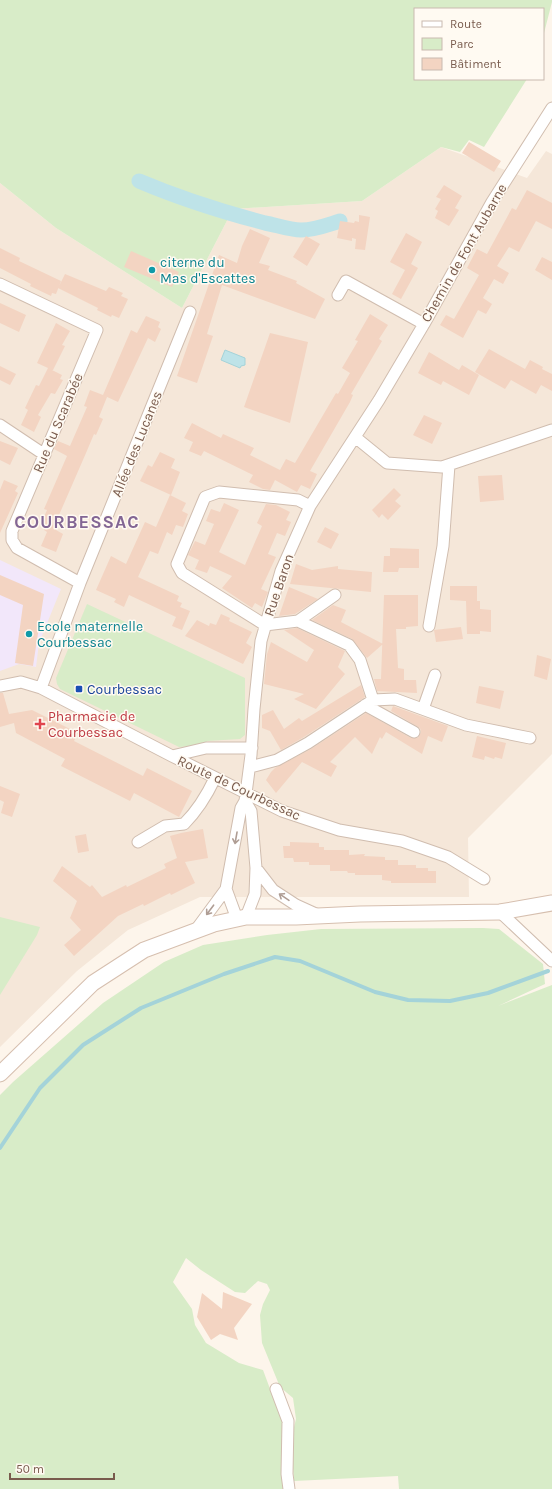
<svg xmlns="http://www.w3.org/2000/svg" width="552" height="1489" font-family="Karla,sans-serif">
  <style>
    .residential { fill: #f5e7d9 }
    .education { fill: #f2e7fa }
    .green { fill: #d8ecc8 }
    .water { fill: #bee3e8; stroke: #a4d3d9 }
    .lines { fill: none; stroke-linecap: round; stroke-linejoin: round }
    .stream { stroke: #a4d3d9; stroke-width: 4 }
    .canal { stroke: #bee3e8; stroke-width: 15 }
    .building { fill: #f3d4c2 }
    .street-casing { stroke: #d0bdaf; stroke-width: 13 }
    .secondary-casing { stroke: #d6bfaf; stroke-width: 17 }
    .street { stroke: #fff; stroke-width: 11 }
    .secondary { stroke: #fff; stroke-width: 15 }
    .oneway { stroke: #af9d94 }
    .culture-dot { fill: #0f9aa8; stroke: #fffaf2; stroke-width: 1.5 }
    .transit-dot { fill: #1a4fb4; stroke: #fffaf2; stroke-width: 1.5 }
    .health-dot { fill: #e0444e; stroke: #fffaf2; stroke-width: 1.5 }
    .labels { text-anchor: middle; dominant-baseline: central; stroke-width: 3; stroke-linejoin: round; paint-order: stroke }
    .street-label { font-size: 14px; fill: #795b4d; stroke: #fffaf2 }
    .culture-label { font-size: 14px; fill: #0d838f; stroke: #fffaf2; text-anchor: start }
    .transit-label { font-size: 14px; fill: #164399; stroke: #fffaf2; text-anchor: start }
    .health-label { font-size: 14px; fill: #be3a42; stroke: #fffaf2; text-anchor: start }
    .district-label { font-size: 18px; font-weight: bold; letter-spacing: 1px; fill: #836694; stroke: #fffaf2 }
  </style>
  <rect width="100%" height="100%" fill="#fdf5eb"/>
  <!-- residential -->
  <path class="residential" d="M441 147 527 178 546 151 552 154V754L468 838 469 897H200L128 930 77 971 0 1047V183L56 228 182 308 233 209 362 201Z"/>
  <!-- education -->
  <path class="education" d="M0 560 61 589 39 643 36 667 19 664 0 671Z"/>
  <!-- green -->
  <path class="green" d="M0 0H552V2L543 37V9H415V79H527L484 147 469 140 460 152 441 147 362 201 233 209 182 308 56 228 0 183Z
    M87 604 245 678V735L240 739 207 741 205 745 179 747 60 689 57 684 56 678Z
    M0 917 40 927 37 935 0 995Z
    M483 928 499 929 543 964 545 984 498 1006 552 985V1489H399L398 1476 294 1481 292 1456 293 1431 296 1419 293 1398 280 1387 262 1343 260 1315 263 1304 270 1290 267 1284 258 1281 245 1293 235 1292 201 1270 186 1258 173 1282 192 1309 195 1325 206 1343 239 1363 263 1370 282 1421 287 1489H0V1095L13 1082 103 1003 164 962 203 945 267 935 321 929Z"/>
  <!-- water -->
  <path class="water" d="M225 350 245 358V365L241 366 240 368 221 360Z"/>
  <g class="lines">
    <!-- stream -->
    <path class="stream" d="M0 1148 40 1088 83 1045 141 1008 224 974 275 957 300 961 375 992 408 1000 450 1001 488 993 548 971"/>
    <!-- canal -->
    <path class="canal" d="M139 181C179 198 223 212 265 223 276 225 290 230 301 230 315 230 327 225 340 221"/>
  </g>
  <!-- building -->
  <path class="building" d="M469 142 501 161 494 172 462 153Z
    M444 185 462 196 455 208 459 210 449 226 435 218 438 211 435 209 441 199 436 197Z
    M527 190 552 203V229L536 221 519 252 509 247 497 266 509 273 503 284 494 279 483 298 492 304 486 314 478 310 463 338 440 325 446 315 454 319 479 275 467 268 477 249 487 254 512 208 516 210Z
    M359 215 370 217 365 250 355 249 356 239 352 238V241L337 238 340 221 354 223 355 221 359 222Z
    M250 229 270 238 259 263 270 266 268 270 297 281 296 283 325 299 315 319 222 285 207 334 213 336 197 383 177 376 219 255 237 263 242 246Z
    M406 233 422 242 411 264 418 268 401 299 392 294 405 270 390 262Z
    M306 236 320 244 307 266 293 257Z
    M0 248 20 258 19 261 61 281 56 294 52 293 51 296 30 286 31 284 0 268Z
    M131 251 179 272 172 287 124 267Z
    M542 257 552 262V280L535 270Z
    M65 274 106 291 109 287 123 293 121 296 128 299 119 318 112 315 111 317 97 310 98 308 58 288Z
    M0 303 26 315 19 332 0 323Z
    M370 314 388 325 379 339 382 341 351 394 353 395 350 402 310 471 317 474 310 489 301 485 297 492 275 480 270 490 263 489 249 482 253 475 204 451 201 456 189 451 193 442 184 438 192 423 221 438 223 434 254 448 250 455 280 470 286 459 295 463 336 393 338 394 350 373 342 368 358 341 355 340Z
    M146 316 160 322 158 327 161 329 155 342 148 338 118 402 105 396 107 397 99 417 103 419 96 435 94 434 86 453 59 515 62 516 56 530 63 534 56 552 41 546 47 532 44 530 45 526 41 524 47 510 44 509 67 456 54 449 58 441 70 446 87 407 84 406 90 390 103 395 131 330 137 333Z
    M56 323 70 331 62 345 65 346 53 370H52L62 375 60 379 63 380 55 394 51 393 38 415 41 417 34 432 21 425 28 410 25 408 36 385 39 386 48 368 37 363Z
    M270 333 308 342 290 423 244 407Z
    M489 349 525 369 530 360 543 367 542 369 552 374V391L541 385 536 394 511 380 505 389 475 372Z
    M429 352 459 370 462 365 479 375 469 395 443 381 441 385 418 373Z
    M0 366 16 374 10 385 0 380Z
    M424 415 442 423 432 444 413 435Z
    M0 441 18 448 10 465 0 460Z
    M160 452 175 459 171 468 180 472 171 495 140 481 148 465 152 467Z
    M502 475 504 500 480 502 478 476Z
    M4 480 18 486 15 491 18 493 0 533V490Z
    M394 488 401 495 395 501 401 506 388 520 382 514 379 518 372 510Z
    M170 495 186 503 182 511 188 514 183 527 176 525 172 535 167 532 158 554 150 551 138 577 179 596 177 601 182 603 180 607 190 611 182 630 172 626 176 617 129 595 124 607 114 602 116 599 96 590 111 556 126 564 145 522 156 527Z
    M224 503 239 510 219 552 245 565 262 526 257 523 266 504 276 505 290 512 286 520 291 522 285 536 277 533 268 554 276 557 261 589 268 592 262 607 255 603 252 608 222 588 232 576 210 566 207 573 195 569 199 560 188 555 195 541 205 545 214 524 206 521 211 509 220 512Z
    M325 527 339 534 331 549 317 542Z
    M390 548 419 549V568H399L398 572H383L384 556H390Z
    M296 564 312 570 338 566V569L372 572 371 592 290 584Z
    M0 575 44 594 33 666 15 663 23 605 0 595Z
    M450 586H477V601H480V609L491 610V632L480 631V634H467L466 601 450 600Z
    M289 587 318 599 295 614 279 616Z
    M384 595H418V626L406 627V629H396L398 668 404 669V680H416L417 693 377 691 374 679H381Z
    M333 605 346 610 341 622 383 644 367 658 352 639 312 620Z
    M221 614 230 618 229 621 252 632 246 643 252 647 243 664 185 636 197 620 209 626 210 623 216 625Z
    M461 627 463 639 436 642 434 630Z
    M297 628 345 651 338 667 345 674 316 709 294 699 304 694 264 684 267 654 271 642 307 662 314 650 284 630Z
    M537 655 551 659 547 680 534 676Z
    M361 685 365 697 304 737 281 750 270 731 262 728V715L273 710 284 729 299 718 302 721Z
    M479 686 504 691 500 709 476 703Z
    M0 693H3L9 714 32 710 78 733 74 741 143 776 147 768 192 791 179 817 134 793 130 801 61 766 65 759 16 733 14 723 0 727Z
    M393 706 448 726 442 742 428 736 422 754 386 732 382 739 380 737 372 754 355 737 330 762 337 766 331 777 302 762 276 793 266 780 271 772 275 768 311 749 366 713 411 738H418L421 732 420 728 391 711Z
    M477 736 506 743 502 759 495 757 494 759 485 756 484 760 472 757Z
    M0 786 20 794 12 817 1 813 4 802 0 800Z
    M203 829 208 858 185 862 195 883 171 895 170 893 144 906 143 904 118 916 74 956 64 945 81 930 70 918 77 901 53 881 62 866 90 887 92 885 102 897 126 885 127 887 166 868 164 864 177 858 170 836 181 833Z
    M86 834 89 851 78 853 75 836Z
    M290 842 319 843V847H324V850H349V855L365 854 364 856 385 857V860H398V865H416V868H428V871H436V883H391V881L382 880V875H355V873H348L347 871H330V865H309V862H294L293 858H284L283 846H290Z
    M223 1292 252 1304 234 1328 238 1340 220 1334 211 1340 197 1317 202 1293 222 1309Z"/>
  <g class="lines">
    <defs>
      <path id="street" d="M0 284 97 330 12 531V540L17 548 80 583
        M338 295 346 281 424 324
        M0 425 45 455
        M355 437 387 463 442 467 552 430
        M310 506 298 500 219 492 205 497 177 564 182 573 265 625 298 621 349 645 360 660 373 700
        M298 621 335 595
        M429 626 443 546 449 465
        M0 686 21 682 41 688 172 756 282 811 339 830 402 841 448 857 484 879
        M41 688 80 583 190 312
        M365 705 414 732
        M423 709 435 675
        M172 756 206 748H252
        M250 767 277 760 308 743 373 700 395 699 466 725 530 738
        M245 801 251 811 256 868 255 894 246 917
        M138 842 165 826 184 824C197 811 207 795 215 778
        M256 868 273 890 296 905 318 915
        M226 889 237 919
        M500 912 552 961
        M195 931 226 889 241 808 245 801 251 755 254 709 261 641 281 571 310 506 379 400 424 324 492 202 552 108
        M276 1389 288 1421 287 1474 289 1489"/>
      <path id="secondary" d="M0 1074 93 983 144 950 214 924 246 917H296L360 914 500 912 552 903"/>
    </defs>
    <!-- street casing -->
    <use href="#street" class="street-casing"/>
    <!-- secondary casing -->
    <use href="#secondary" class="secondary-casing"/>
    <!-- street -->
    <use href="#street" class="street"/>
    <!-- secondary -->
    <use href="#secondary" class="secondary"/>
  </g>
  <!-- one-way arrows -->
  <defs><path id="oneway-shaft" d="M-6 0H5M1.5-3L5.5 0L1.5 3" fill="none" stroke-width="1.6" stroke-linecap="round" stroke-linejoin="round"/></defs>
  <g class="oneway">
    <use href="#oneway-shaft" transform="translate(236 838) rotate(100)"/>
    <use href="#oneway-shaft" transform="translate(284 897) rotate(-146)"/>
    <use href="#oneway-shaft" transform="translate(210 910) rotate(127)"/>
  </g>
  <!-- markers -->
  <g class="culture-dot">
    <circle cx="152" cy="270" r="4"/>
    <circle cx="29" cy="634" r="4"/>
  </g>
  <rect class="transit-dot" x="75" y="685" width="8" height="8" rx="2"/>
  <path class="health-dot" d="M38 718h4v4h4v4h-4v4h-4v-4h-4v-4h4z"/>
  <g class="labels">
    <!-- street labels -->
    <g class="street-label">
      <text transform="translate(464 253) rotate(-60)">Chemin de Font Aubarne</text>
      <text transform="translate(58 423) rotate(-67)">Rue du Scarabée</text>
      <text transform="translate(137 444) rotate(-68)">Allée des Lucanes</text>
      <text transform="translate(279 585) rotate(-71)">Rue Baron</text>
      <text transform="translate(239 788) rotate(25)">Route de Courbessac</text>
    </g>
    <!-- culture labels -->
    <g class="culture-label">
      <text x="160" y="262">citerne du<tspan x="160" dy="16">Mas d'Escattes</tspan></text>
      <text x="37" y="626">Ecole maternelle<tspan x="37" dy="16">Courbessac</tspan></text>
    </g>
    <!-- transit labels -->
    <g class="transit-label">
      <text x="87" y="689">Courbessac</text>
    </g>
    <!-- health labels -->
    <g class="health-label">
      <text x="48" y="716">Pharmacie de<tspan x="48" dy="16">Courbessac</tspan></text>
    </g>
    <!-- district labels -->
    <g class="district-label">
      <text x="77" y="522">COURBESSAC</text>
    </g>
  </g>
  <!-- legend -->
  <rect x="414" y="8" width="130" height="72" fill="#fffaf2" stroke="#c9bab0"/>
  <rect x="422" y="21" width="20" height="6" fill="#ffffff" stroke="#c9bab0"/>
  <text x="450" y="28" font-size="12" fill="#795b4d">Route</text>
  <rect x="422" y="38" width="20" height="12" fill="#d8ecc8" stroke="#c9bab0"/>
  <text x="450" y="48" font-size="12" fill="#795b4d">Parc</text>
  <rect x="422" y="58" width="20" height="12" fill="#f3d4c2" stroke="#c9bab0"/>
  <text x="450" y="68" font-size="12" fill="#795b4d">Bâtiment</text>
  <!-- scale -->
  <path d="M10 1473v6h104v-6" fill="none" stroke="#795b4d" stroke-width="2"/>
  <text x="16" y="1473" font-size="12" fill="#795b4d" stroke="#fffaf2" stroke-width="3" paint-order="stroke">50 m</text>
</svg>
